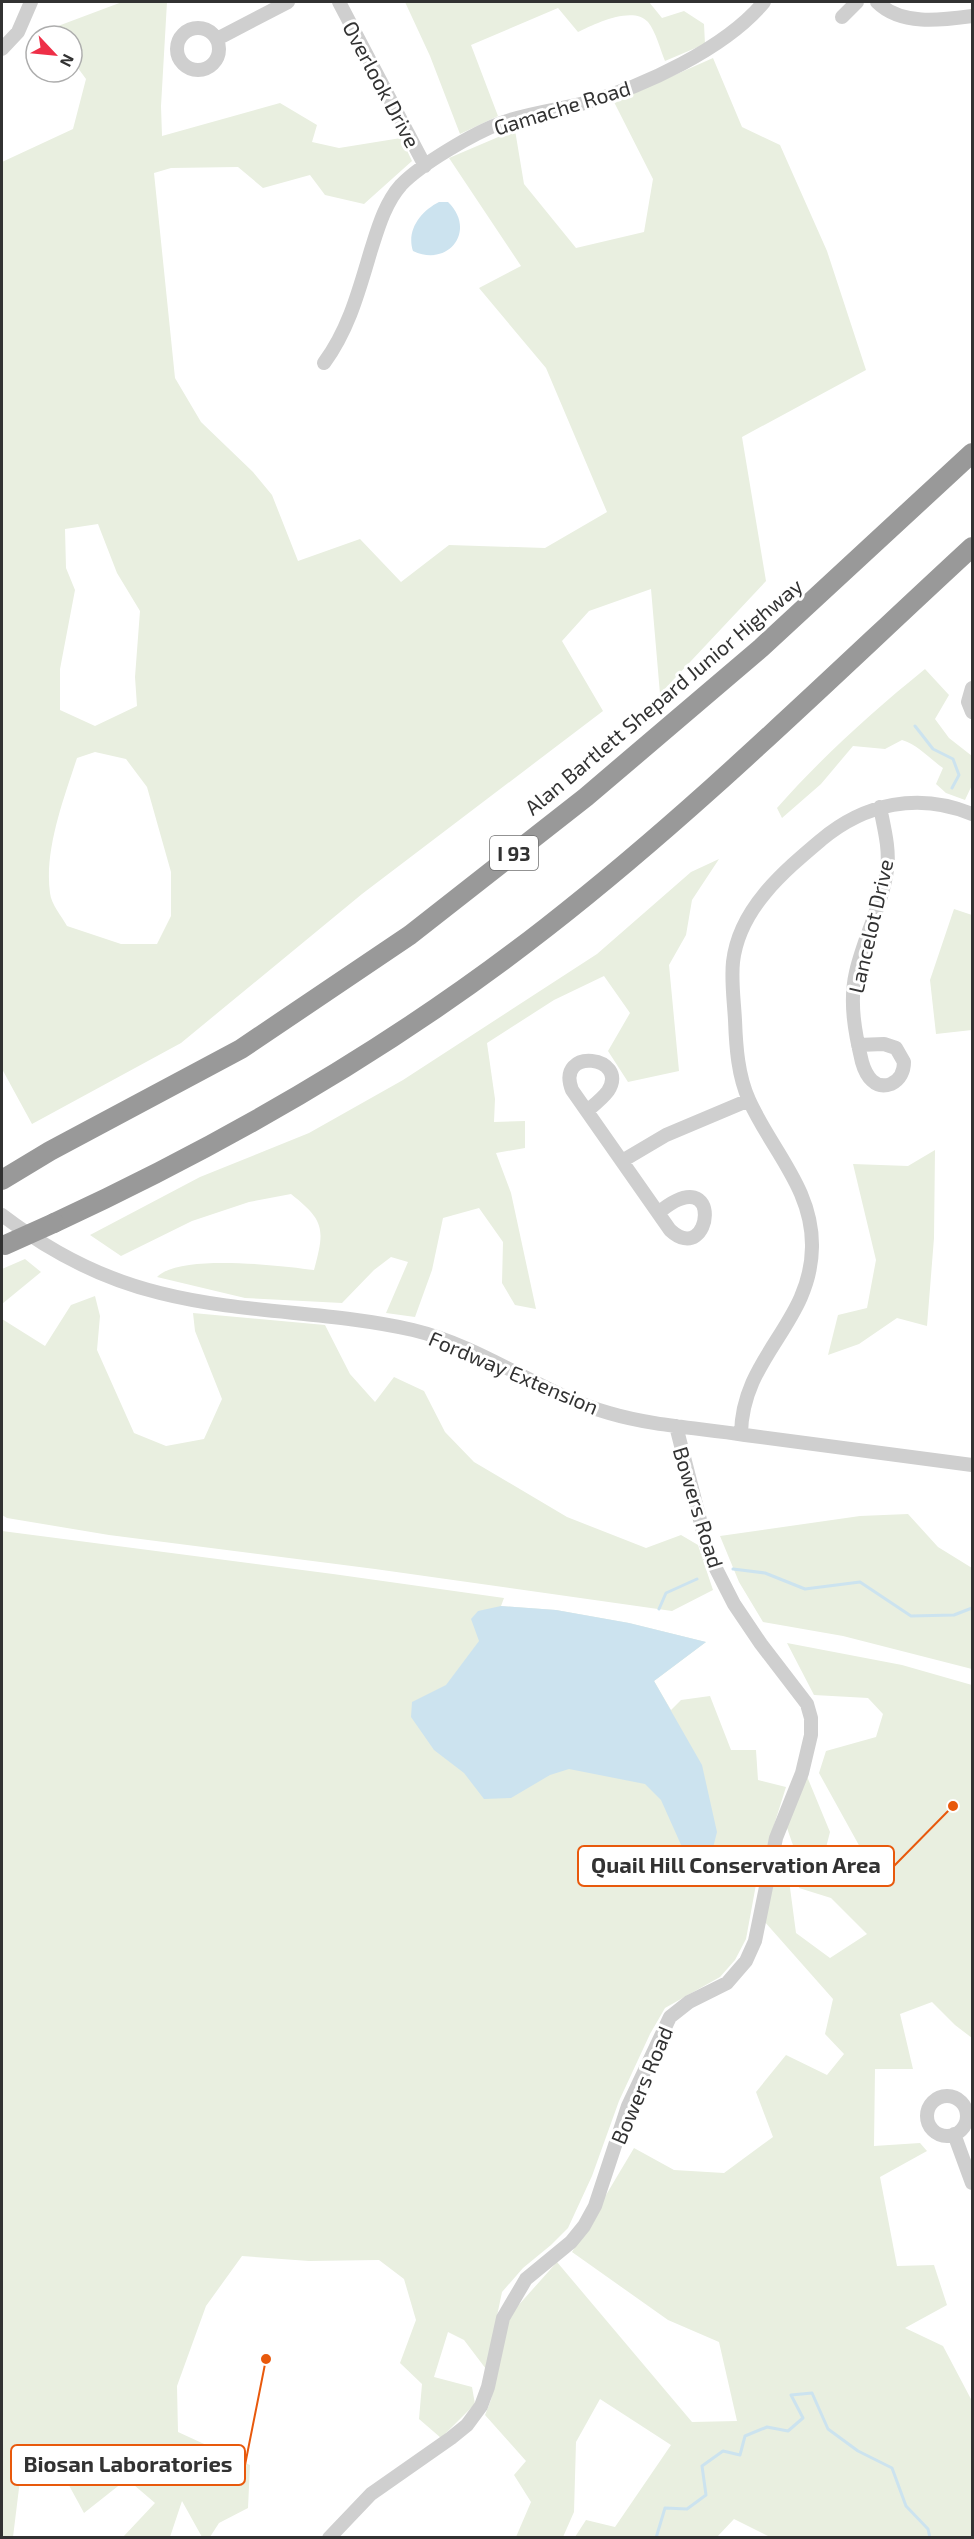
<svg xmlns="http://www.w3.org/2000/svg" width="974" height="2539" font-family="'Exo 2',sans-serif">
  <style>
    .green { fill: #e9efe0; fill-rule: evenodd }
    .water { fill: #cce3ef }
    .lines { fill: none; stroke-linecap: round; stroke-linejoin: round }
    .stream { stroke: #cce3ef; stroke-width: 3 }
    .minor { stroke: #cfcfcf; stroke-width: 14 }
    .highway { stroke: #999; stroke-width: 20 }
    .highway-bridge { stroke: #999; stroke-width: 20 }
    .labels { text-anchor: middle; dominant-baseline: central; stroke-width: 6; stroke-linejoin: round; paint-order: stroke }
    .shield { fill: #fff; stroke: #707070; stroke-width: 1.5 }
    .shield-label { font-size: 20px; font-weight: bold; fill: #323232 }
    .street-label { font-size: 21px; fill: #323232; stroke: #fff }
    .leader { fill: none; stroke: #e8590c; stroke-width: 2 }
    .callout-dot { fill: #e8590c; stroke: #fff; stroke-width: 2 }
    .callout { fill: #fff; stroke: #e8590c; stroke-width: 2 }
    .callout-label { font-size: 22px; text-anchor: middle; font-weight: bold; fill: #323232 }
  </style>
  <rect width="100%" height="100%" fill="#fff"/>
  <!-- green -->
  <path class="green" d="M122 2H167L161 106 162 136 280 103 317 125 312 142 339 148 401 138 412 161 364 204 325 195 310 175 263 188 238 167 171 168 154 173 175 378 201 422 253 472 272 495 298 561 360 539 401 582 449 545 545 548 607 512 546 368 479 288 521 266 449 158 515 130 524 184 576 248 644 232 653 179 614 102 713 58 742 127 780 145 827 251 866 370 742 437 766 581 660 694 651 589 589 611 562 641 603 711 362 894 181 1043 32 1124 2 1069V162L73 129 86 79 72 60V36H55L50 29ZM98 524 117 573 140 611 135 677 137 706 95 726 60 710V669L75 590 66 568 65 529ZM95 752 126 759 147 787 171 872V916L157 944H121L67 926C62 917 51 904 50 893 44 850 64 798 77 758Z
    M405 2H649L662 18 684 11 704 24 705 44 665 61C660 49 656 32 648 22 633 5 594 24 578 32L558 8 471 45 498 116 460 134 430 56Z
    M925 669 949 695 935 719 949 738 972 756V785L965 800 946 793 936 784 943 768C930 759 917 744 902 740L885 749 853 746 821 784 782 818 777 808C822 757 872 712 925 669Z
    M719 859 692 900 686 935 669 965 679 1071 628 1082 608 1051 630 1013 604 976 554 1000 487 1043 495 1099 494 1122 525 1121V1148L496 1153 511 1193 536 1309 515 1305 502 1283 503 1242 479 1208 443 1218 432 1270 415 1317 386 1313 408 1262 391 1257 374 1270 342 1303 245 1298 157 1277C180 1253 282 1266 314 1270 325 1229 325 1221 291 1194L249 1202 192 1221 121 1256 90 1235 200 1177 309 1133 403 1080 597 954 691 872Z
    M954 909 972 915V1030L936 1034 930 980Z
    M935 1150 934 1238 927 1326 897 1318 859 1344 828 1355 838 1315 867 1308 876 1260 853 1164 908 1166Z
    M25 1259 41 1272 2 1304V1269Z
    M95 1296 100 1316 97 1350 134 1433 166 1446 204 1439 222 1399 195 1331 193 1313 325 1325 350 1374 375 1402 394 1377 424 1391 445 1432 474 1462 567 1517 646 1548 681 1535 698 1545 713 1590 672 1611 375 1569 109 1535 7 1518 2 1515V1319L45 1346 71 1305Z
    M908 1514 938 1547 972 1568V1669L843 1636 763 1622 739 1582 720 1536 860 1516Z
    M2 1531 333 1574 504 1598 501 1606 556 1610 629 1623 706 1642 654 1681 671 1710 681 1700 710 1696 731 1750H756L758 1780 786 1787 757 1879 746 1939 735 1960 720 1977 665 2008 650 2034 619 2101 592 2176 568 2228 551 2245 523 2268 502 2292 486 2369 464 2340 448 2332 434 2377 472 2387 475 2404 441 2438 419 2419 422 2384 400 2363 416 2320 404 2279 379 2260 309 2261 242 2256 206 2306 177 2386 178 2432 250 2465 248 2508 219 2523 210 2537H202L182 2501 170 2537H123L155 2503 127 2479 84 2513 65 2478 41 2458 21 2472 13 2537 2 2538Z
    M787 1643 902 1665 972 1685V2038L955 2025 932 2002 900 2014 913 2069H875L874 2146 920 2143 927 2151 880 2177 897 2266 934 2265 947 2305 905 2328 943 2346 972 2401V2537H770L734 2519 717 2537H575L586 2520 615 2527 671 2445 600 2399 576 2442 574 2512 563 2537H516L531 2502 514 2475 526 2461 485 2415 491 2400 507 2318 557 2262 692 2422 737 2421 719 2342 668 2320 572 2252 634 2148 674 2170 724 2173 773 2137 756 2092 786 2055 827 2075 844 2054 825 2034 833 1999 764 1921 780 1846 785 1850 796 1933 830 1958 867 1934 831 1898 799 1888 796 1854 786 1825 806 1774 830 1832 820 1871 855 1883 866 1858 819 1773 826 1751 876 1737 883 1714 868 1698 814 1695Z"/>
  <!-- water -->
  <path class="water" d="M439 202H448C477 230 449 268 413 251 406 230 421 211 439 202Z
    M501 1606 556 1610 629 1623 706 1642 654 1681 702 1765 717 1832 707 1872 682 1847 661 1800 645 1784 569 1769 550 1775 511 1798 484 1799 464 1773 434 1750 411 1717 412 1702 446 1685 479 1641 471 1619 478 1611Z"/>
  <g class="lines">
    <!-- stream -->
    <path class="stream" d="M915 726 933 749 953 759 959 775 952 788
      M733 1569 765 1573 805 1589 860 1582 911 1616 954 1615 972 1608
      M659 1609 666 1593 697 1579
      M656 2538 665 2508 687 2509 706 2495 702 2466 723 2451 740 2455 745 2436 767 2427 788 2431 803 2418 791 2395 812 2393 828 2429 858 2451 892 2468 906 2506 928 2529 930 2538"/>
    <!-- minor -->
    <path class="minor" d="M339 2 425 166
      M877 2C901 26 942 20 972 16
      M842 17 857 2
      M177 49a21 21 0 1 1 42 0a21 21 0 1 1-42 0Z
      M217 39 288 2
      M2 49 18 32 31 2
      M324 363C349 329 359 290 371 250 378 228 385 203 401 185 421 164 474 133 501 123 528 113 557 110 585 103 643 87 726 48 764 2
      M972 688 968 702 972 712
      M858 1045 884 1044 896 1048 904 1062C904 1071 900 1080 891 1084 875 1090 866 1076 862 1062 855 1033 849 1002 856 972 864 937 882 905 887 870 890 849 884 828 880 807
      M587 1111C594 1105 603 1098 608 1091 630 1056 555 1046 572 1090L670 1230C712 1269 725 1157 658 1213
      M622 1161 666 1135 749 1100
      M2 1215C49 1251 102 1279 160 1293 243 1314 330 1311 413 1330 484 1347 540 1393 609 1413 653 1426 700 1428 745 1435 821 1445 897 1455 972 1465
      M741 1434C742 1356 811 1324 812 1247 813 1189 772 1151 749 1100 738 1076 736 1047 735 1020 734 1001 731 981 733 962 739 909 783 872 821 840 865 803 919 792 972 814
      M927 2116a20 20 0 1 1 40 0a20 20 0 1 1-40 0Z
      M954 2134 972 2183
      M329 2538 371 2494 451 2438 467 2425 481 2406 488 2387 503 2318 526 2279 571 2242 584 2226 595 2206 628 2106 670 2017 689 2002 727 1983 746 1961 755 1941 776 1838 802 1773 811 1735V1718L807 1704 761 1644 734 1604 709 1555 676 1426"/>
    <!-- highway -->
    <path class="highway" d="M2 1180 50 1151 241 1049 410 935 586 797 761 648 972 453
      M54 1223C229 1142 395 1046 547 927 697 810 833 675 972 547"/>
    <!-- highway-bridge -->
    <path class="highway-bridge" d="M5 1245 54 1223"/>
  </g>
  <g class="labels">
    <!-- shield labels -->
    <rect class="shield" x="490" y="836" width="48" height="34" rx="4.5"/>
    <g class="shield-label">
      <text x="514" y="853">I 93</text>
    </g>
    <!-- street labels -->
    <g class="street-label">
      <text transform="translate(382 84) rotate(62)">Overlook Drive</text>
      <text transform="translate(562 107) rotate(-17)">Gamache Road</text>
      <text transform="translate(663 696) rotate(-40)">Alan Bartlett Shepard Junior Highway</text>
      <text transform="translate(870 926) rotate(-77)">Lancelot Drive</text>
      <text transform="translate(514 1372) rotate(23)">Fordway Extension</text>
      <text transform="translate(699 1507) rotate(73)">Bowers Road</text>
      <text transform="translate(641 2085) rotate(-67)">Bowers Road</text>
    </g>
  </g>
  <!-- callouts -->
  <path class="leader" d="M953 1806L894 1866M266 2359L245 2465"/>
  <g class="callout-dot">
    <circle cx="953" cy="1806" r="6"/>
    <circle cx="266" cy="2359" r="6"/>
  </g>
  <g class="callout">
    <rect x="578" y="1846" width="316" height="40" rx="6"/>
    <rect x="11" y="2445" width="234" height="40" rx="6"/>
  </g>
  <g class="callout-label">
    <text x="736" y="1873">Quail Hill Conservation Area</text>
    <text x="128" y="2472">Biosan Laboratories</text>
  </g>
  <!-- border -->
  <rect width="974" height="2539" fill="none" stroke="#323232" stroke-width="6"/>
  <!-- north arrow -->
  <g transform="translate(54 54) rotate(116)"><circle r="28" fill="#ffffff" stroke="#adadad" stroke-width="1.5"/>
  <path d="M0-4.5L10 22L0 15L-10 22Z" fill="#ee2f47"/>
  <text y="-9" font-size="16" font-weight="bold" text-anchor="middle" fill="#323232">N</text>
  </g>
</svg>
